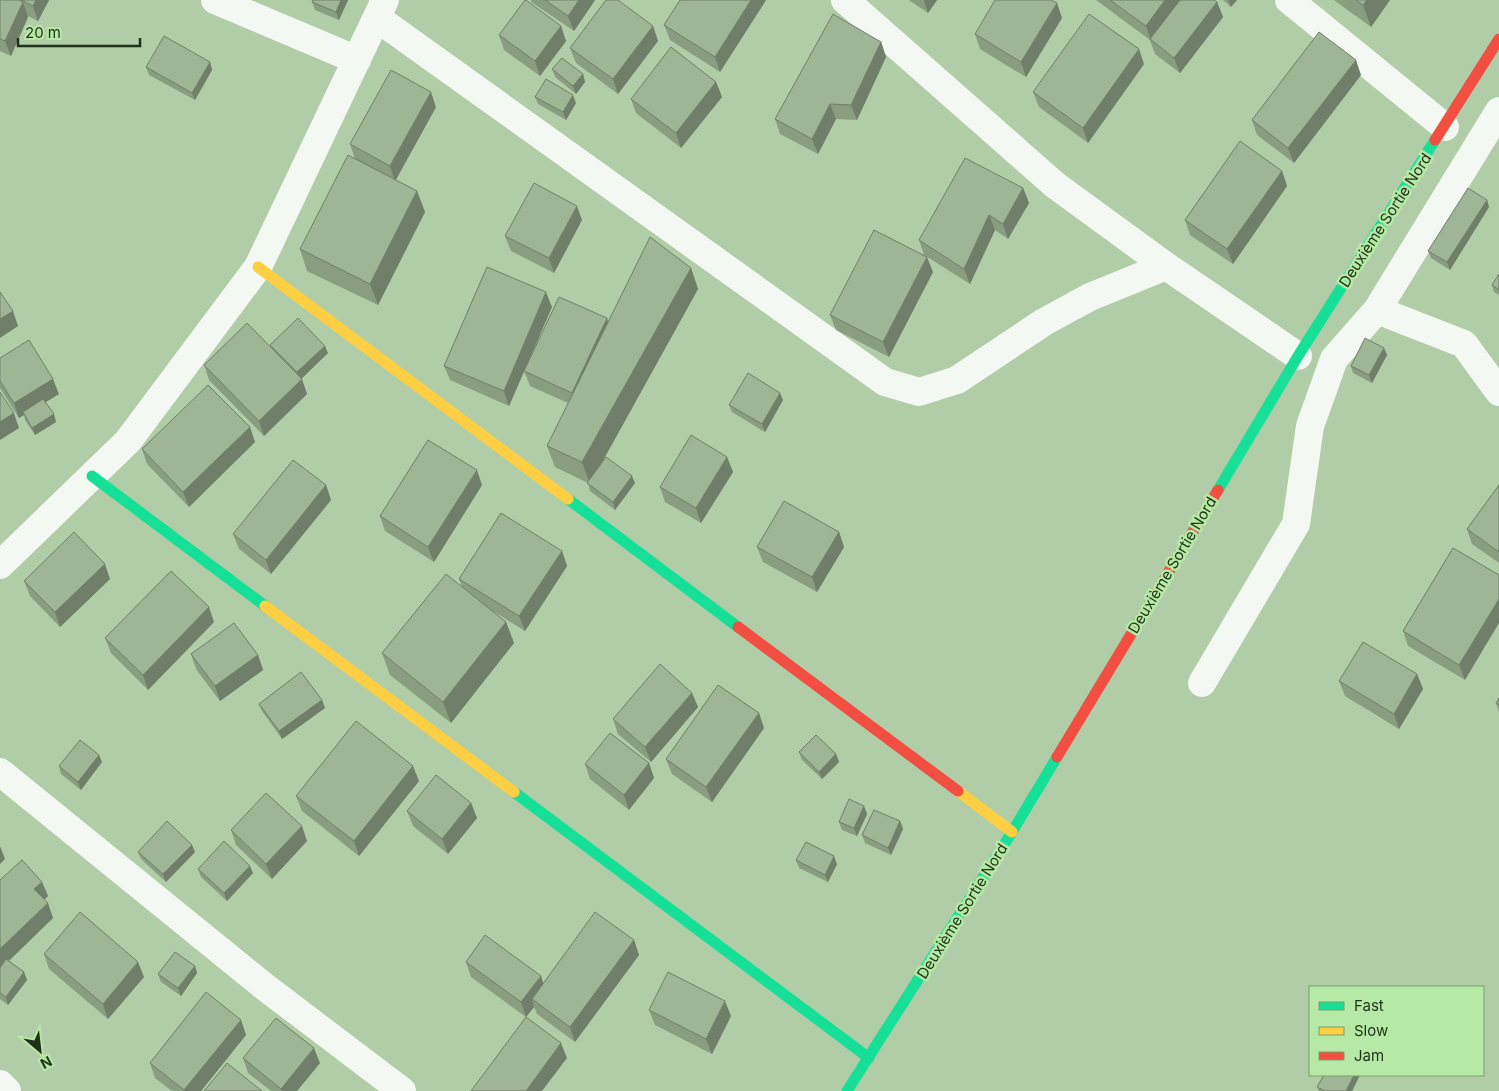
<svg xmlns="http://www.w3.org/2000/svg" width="1499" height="1091" font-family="Inter,sans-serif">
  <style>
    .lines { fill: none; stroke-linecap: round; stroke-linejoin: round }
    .street { stroke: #f3f8f2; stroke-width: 28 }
    .fast { stroke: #16e098; stroke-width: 11 }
    .slow { stroke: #ffcf43; stroke-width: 11 }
    .jam { stroke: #f24e42; stroke-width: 11 }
    .wall { fill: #899d81 }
    .shaded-wall { fill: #6f7f69 }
    .building { fill: #9fb696; stroke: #6f7f69 }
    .labels { text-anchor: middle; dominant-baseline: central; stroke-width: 5; stroke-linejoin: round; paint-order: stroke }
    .street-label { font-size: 15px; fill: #1e3217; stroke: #b6e9a5 }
  </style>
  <rect width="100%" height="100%" fill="#b1cda7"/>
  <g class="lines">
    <!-- street -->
    <path class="street" d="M215 0 357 60
      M845 0 1055 185 1166 266 1298 356
      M1289 0 1445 127
      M377 18 885 382 919 392 957 380 1044 322 1090 297 1166 266
      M1499 111 1377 310 1464 344 1499 392
      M0 565 128 441 258 267 385 0
      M1202 683 1296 524 1310 426 1334 359 1377 310
      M0 772 265 987 402 1091
      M0 1084 7 1091"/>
    <!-- fast -->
    <path class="fast" d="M92 476 265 606
      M1218 490 1298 356 1435 140
      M568 499 738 627
      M514 792 869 1058
      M847 1091 1012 832 1057 757"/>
    <!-- slow -->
    <path class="slow" d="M258 267 568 499
      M265 606 514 792
      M958 791 1012 832"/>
    <!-- jam -->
    <path class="jam" d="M1435 140 1499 39
      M738 627 958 791
      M1057 757 1218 490"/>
  </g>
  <!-- wall -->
  <path class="wall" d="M0 0H49L38 21 28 16V17L11 56 0 51Z
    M348 0 339 20 315 10 312 2Z
    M531 0H595L574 31 531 2Z
    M766 0 720 72 670 40 664 25Z
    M909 0H937L928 13Z
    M1096 0H1214L1217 2 1223 17 1180 73 1155 54 1150 40Z
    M1223 0H1237L1231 7Z
    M1334 0H1390L1371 27Z
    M1062 18 1026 77 980 49 975 34Z
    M561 26 566 41 540 76 504 50 499 35Z
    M653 26 658 41 618 94 576 63 570 48Z
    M881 42 886 57 857 120 836 119 818 154 780 134 775 119Z
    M210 62 212 70 195 100 149 75 146 67Z
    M1144 64 1088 143 1039 107 1033 92Z
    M552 69 583 74 585 82 576 94 555 77Z
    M1361 75 1294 163 1257 135 1252 120Z
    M716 82 722 97 681 148 636 113 631 99Z
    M535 97 576 103 566 120 538 104Z
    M436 107 396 180 417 191 425 212 378 305 307 271 300 249 355 159 350 144Z
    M1282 171 1287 186 1233 264 1190 235 1185 220Z
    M1023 188 1029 203 1008 239 995 230 970 284 924 255 919 240Z
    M1487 200 1489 207 1450 270 1431 258 1428 251Z
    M582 220 554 273 511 251 505 236Z
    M691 268 698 289 602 462 635 483 615 510 590 491 588 483 555 467 547 446 568 403 530 386 524 371 608 322Z
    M933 272 889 357 836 330 830 315Z
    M1499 274V295L1494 292 1492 285Z
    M552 307 509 406 450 380 444 366Z
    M270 345 328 353 301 379 307 394 264 436 209 380 204 365 272 349Z
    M1384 348 1387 355 1372 383 1353 373 1351 366Z
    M0 358 59 394 45 402 56 422 35 435 25 420 24 415 19 418 0 388Z
    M783 400 765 432 732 412 729 405Z
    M255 442 189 507 147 464 142 449Z
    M727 457 733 472 701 523 665 502 660 487Z
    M326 485 331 500 271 574 239 549 233 534Z
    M482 485 434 562 385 531 380 516Z
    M1499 485V563L1472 544 1467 529Z
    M839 532 844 547 817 592 763 562 757 547Z
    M1453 548 1465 680 1408 646 1403 631Z
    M562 551 567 566 525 631 493 611 506 622 514 643 451 723 390 675 382 653 462 587 459 579Z
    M110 579 60 627 30 596 24 581Z
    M214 622 148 690 111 653 105 638Z
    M191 654 258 655 263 670 220 701 196 669Z
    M1417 674 1423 689 1399 729 1345 696 1339 681Z
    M692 693 698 707 651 762 618 734 613 719Z
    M1499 698V712L1496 703Z
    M322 700 325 708 282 739 262 711 259 704Z
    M759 713 764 728 712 802 672 774 666 759Z
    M799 752 836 754 839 762 822 779 802 760Z
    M102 762 81 790 61 774 59 766Z
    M649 763 654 778 629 810 590 779 585 764Z
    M419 781 359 856 302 811 296 796Z
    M471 803 477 818 448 854 413 826 407 811Z
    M867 814 857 836 842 830 839 822Z
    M900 821 903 829 891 855 865 843 862 835Z
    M231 830 307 841 272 879 236 845Z
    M138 852H195L166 882 141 859Z
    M796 860 837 864 828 882 799 868Z
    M198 869 253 873 227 901 201 877Z
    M0 880 42 882 48 896 44 900 53 918 9 961 24 972 27 980 8 1005 0 999Z
    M634 940 639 955 575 1042 537 1014 534 1007 526 1017 471 977 466 962 543 983Z
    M44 954 144 977 108 1019 49 969Z
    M195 966 197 973 181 996 161 982 158 974Z
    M649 1010 731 1016 712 1054 655 1025Z
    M241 1020 246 1035 201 1091H172L155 1078 150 1063Z
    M243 1058 320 1063 297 1091H271L248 1073Z
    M1324 1075H1360L1352 1091H1319L1317 1087Z"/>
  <!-- shaded-wall -->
  <path class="shaded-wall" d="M36 0H49L38 21 33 6Z
    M341 0H348L339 20 336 12Z
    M579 0H595L574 31 568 16Z
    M751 0H766L720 72 715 57Z
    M924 0H937L928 13Z
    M1165 0H1182L1151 41 1146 26Z
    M1228 0H1237L1231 7Z
    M1367 0H1390L1371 27 1363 5Z
    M23 2 28 17 11 56 5 41Z
    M1217 2 1223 17 1180 73 1174 58Z
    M1057 3 1062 18 1026 77 1021 62Z
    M561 26 566 41 540 76 535 61Z
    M653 26 658 41 618 94 613 79Z
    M881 42 886 57 857 120 851 105Z
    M1139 49 1144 64 1088 143 1083 128Z
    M1356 60 1361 75 1294 163 1288 148Z
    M210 62 212 70 195 100 192 93Z
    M583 74 585 82 576 94 573 86Z
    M716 82 722 97 681 148 676 133Z
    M431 92 436 107 395 181 390 166Z
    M573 95 576 103 566 120 563 112Z
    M830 104 836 119 818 154 812 139Z
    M1282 171 1287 186 1233 264 1227 249Z
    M1023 188 1029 203 1008 239 1003 224Z
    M417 191 425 212 378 305 370 284Z
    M1487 200 1489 207 1450 270 1447 262Z
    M577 206 582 220 554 273 549 258Z
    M989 215 995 230 970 284 964 269Z
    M927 257 933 272 889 357 883 342Z
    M691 268 698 289 590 484 582 462Z
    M546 292 552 307 509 406 504 391Z
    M13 311 18 326 0 338V319Z
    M607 318 612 333 578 408 572 393Z
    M325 346 328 353 300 380 297 372Z
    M1384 348 1387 355 1372 383 1369 375Z
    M53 379 59 394 25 415 23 412 24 415 19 418 14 403Z
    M302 379 307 394 264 436 259 421Z
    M780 393 783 400 765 432 762 424Z
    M14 413 19 428 0 440V422Z
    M54 414 56 422 35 435 32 428Z
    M250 427 255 442 189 507 183 492Z
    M727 457 733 472 701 523 696 508Z
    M477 470 482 485 434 562 428 547Z
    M632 476 635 483 615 510 613 502Z
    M326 485 331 500 271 574 266 560Z
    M839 532 844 547 817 592 812 577Z
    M562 551 567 566 525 631 519 616Z
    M105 564 110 579 60 627 55 612Z
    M1499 599V623L1465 680 1459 665Z
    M209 607 214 622 148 690 143 675Z
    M506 622 514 643 451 723 443 702Z
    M258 655 263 670 220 701 215 686Z
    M1417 674 1423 689 1399 729 1394 714Z
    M692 693 698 707 651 762 645 747Z
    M322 700 325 708 282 739 279 731Z
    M759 713 764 728 712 802 706 787Z
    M836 754 839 762 822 779 819 772Z
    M99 755 102 762 81 790 78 782Z
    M649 763 654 778 629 810 624 795Z
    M413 766 419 781 359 856 354 841Z
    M471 803 477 818 448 854 442 839Z
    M864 806 867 814 857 836 854 828Z
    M900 821 903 829 891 855 888 848Z
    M302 826 307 841 272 879 266 864Z
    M192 845 195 852 166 882 163 874Z
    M0 846 5 859 0 864Z
    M834 856 837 864 828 882 825 875Z
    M250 866 253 873 227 901 224 893Z
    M42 882 48 896 40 904 34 889Z
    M48 903 53 918 0 969V949Z
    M634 940 639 955 575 1042 570 1027Z
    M138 962 144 977 108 1019 103 1004Z
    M195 966 197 973 181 996 178 988Z
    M24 972 27 980 8 1005 6 997Z
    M541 976 546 991 532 999 534 1007 526 1017 521 1002Z
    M725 1001 731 1016 712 1054 706 1039Z
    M241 1020 246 1035 201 1091H184V1090Z
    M561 1043 567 1058 542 1091H526Z
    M314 1048 320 1063 297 1091H282L281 1089Z
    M1354 1075H1360L1352 1091H1346Z"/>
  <!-- building -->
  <path class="building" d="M0 0H19L23 2 5 41 0 39Z
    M21 0H36L33 6Z
    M313 0H341L336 12 312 2Z
    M525 0H526L561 26 535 61 499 35Z
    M545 0H579L568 16Z
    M606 0H618L653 26 613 79 570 48Z
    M680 0H751L715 57 664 25Z
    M995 0H1051L1057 3 1021 62 975 34Z
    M1110 0H1165L1146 26Z
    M1180 0H1214L1217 2 1174 58 1150 39Z
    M1356 0H1367L1363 5Z
    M833 14 881 42 851 105 830 104 812 139 775 119Z
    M1089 14 1139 49 1083 128 1033 92Z
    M1319 32 1356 60 1288 148 1252 120Z
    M164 36 210 62 192 93 146 67Z
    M671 47 716 82 676 133 631 99Z
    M562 58 583 74 573 86 552 69Z
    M391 70 431 92 390 166 350 144Z
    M546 79 573 95 563 112 535 97Z
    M1240 141 1282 171 1227 249 1185 220Z
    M348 155 417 191 370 284 300 249Z
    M965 158 1023 188 1003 224 989 215 964 269 919 240Z
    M534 183 577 206 549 258 505 236Z
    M1468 188 1487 200 1447 262 1428 251Z
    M874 230 927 257 883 342 830 315Z
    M650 237 691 268 582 462 547 446Z
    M487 267 546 292 504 391 444 366Z
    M1499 274V290L1492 285Z
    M0 292 13 311 0 319Z
    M559 297 607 318 572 393 524 371Z
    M298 318 325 346 297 372 270 345Z
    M247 323 302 379 259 421 204 365Z
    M1365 338 1384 348 1369 375 1351 366Z
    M29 340 53 379 14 403 0 381V358Z
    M748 373 780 393 762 424 729 405Z
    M208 385 250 427 183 492 142 449Z
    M0 392 14 413 0 422Z
    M43 399 54 414 32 428 23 412Z
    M691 435 727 457 696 508 660 487Z
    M428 440 477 470 428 547 380 516Z
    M606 457 632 476 613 502 587 483Z
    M293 460 326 485 266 560 233 534Z
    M1499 485V552L1467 529Z
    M784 501 839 532 812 577 757 547Z
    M501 513 562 551 519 616 459 579Z
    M74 532 105 564 55 612 24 581Z
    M1453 548 1499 575V599L1459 665 1403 631Z
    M171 571 209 607 143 675 105 638Z
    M446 574 506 622 443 702 382 653Z
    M234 623 258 655 215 686 191 654Z
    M1363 642 1417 674 1394 714 1339 681Z
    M660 664 692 693 645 747 613 719Z
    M301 672 322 700 279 731 259 704Z
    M718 685 759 713 706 787 666 759Z
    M1499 698V705L1496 703Z
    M356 721 413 766 354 841 296 796Z
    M610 733 649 763 624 795 585 764Z
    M816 735 836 754 819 772 799 752Z
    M80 740 99 755 78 782 59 766Z
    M436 775 471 803 442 839 407 811Z
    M266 793 302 826 266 864 231 830Z
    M849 799 864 806 854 828 839 822Z
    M874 810 900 821 888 848 862 835Z
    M167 821 192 845 163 874 138 852Z
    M224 841 250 866 224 893 198 869Z
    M806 842 834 856 825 875 796 860Z
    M22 860 42 882 34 889 48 903 0 949V880Z
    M80 912 138 962 103 1004 44 954Z
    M595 912 634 940 570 1027 532 999Z
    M485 935 541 976 521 1002 466 962Z
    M175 952 195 966 178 988 158 974Z
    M6 959 24 972 6 997 0 993V968Z
    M668 972 725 1001 706 1039 649 1010Z
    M206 992 241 1020 184 1090 150 1063Z
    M526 1017 561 1043 526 1091H471Z
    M276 1018 314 1048 281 1089 243 1058Z
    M227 1063 262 1091H204Z
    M1324 1075H1354L1346 1091H1325L1317 1087Z"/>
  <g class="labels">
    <!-- street labels -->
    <g class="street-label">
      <text transform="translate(1385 220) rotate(-57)">Deuxième Sortie Nord</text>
      <text transform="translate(1172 565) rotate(-59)">Deuxième Sortie Nord</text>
      <text transform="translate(962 911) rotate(-58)">Deuxième Sortie Nord</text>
    </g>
  </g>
  <!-- legend -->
  <rect x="1309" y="986" width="175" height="90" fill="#b6e9a5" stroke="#79a06c"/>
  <rect x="1319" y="1002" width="25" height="8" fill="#16e098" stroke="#79a06c"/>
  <text x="1354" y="1011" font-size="15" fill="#1e3217">Fast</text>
  <rect x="1319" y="1027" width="25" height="8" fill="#ffcf43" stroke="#79a06c"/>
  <text x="1354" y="1036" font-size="15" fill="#1e3217">Slow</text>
  <rect x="1319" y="1052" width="25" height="8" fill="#f24e42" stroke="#79a06c"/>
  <text x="1354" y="1061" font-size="15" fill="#1e3217">Jam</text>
  <!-- north arrow -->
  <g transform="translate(40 1051) rotate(152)" stroke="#b6e9a5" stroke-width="4" paint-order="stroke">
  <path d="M0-4L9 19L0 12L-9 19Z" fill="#1e3217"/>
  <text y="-8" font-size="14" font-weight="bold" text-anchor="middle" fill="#1e3217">N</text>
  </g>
  <!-- scale -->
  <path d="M18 38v8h122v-8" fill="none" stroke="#1e3217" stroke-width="2.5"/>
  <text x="25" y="38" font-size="15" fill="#1e3217" stroke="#b6e9a5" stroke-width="4" paint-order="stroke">20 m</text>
</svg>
